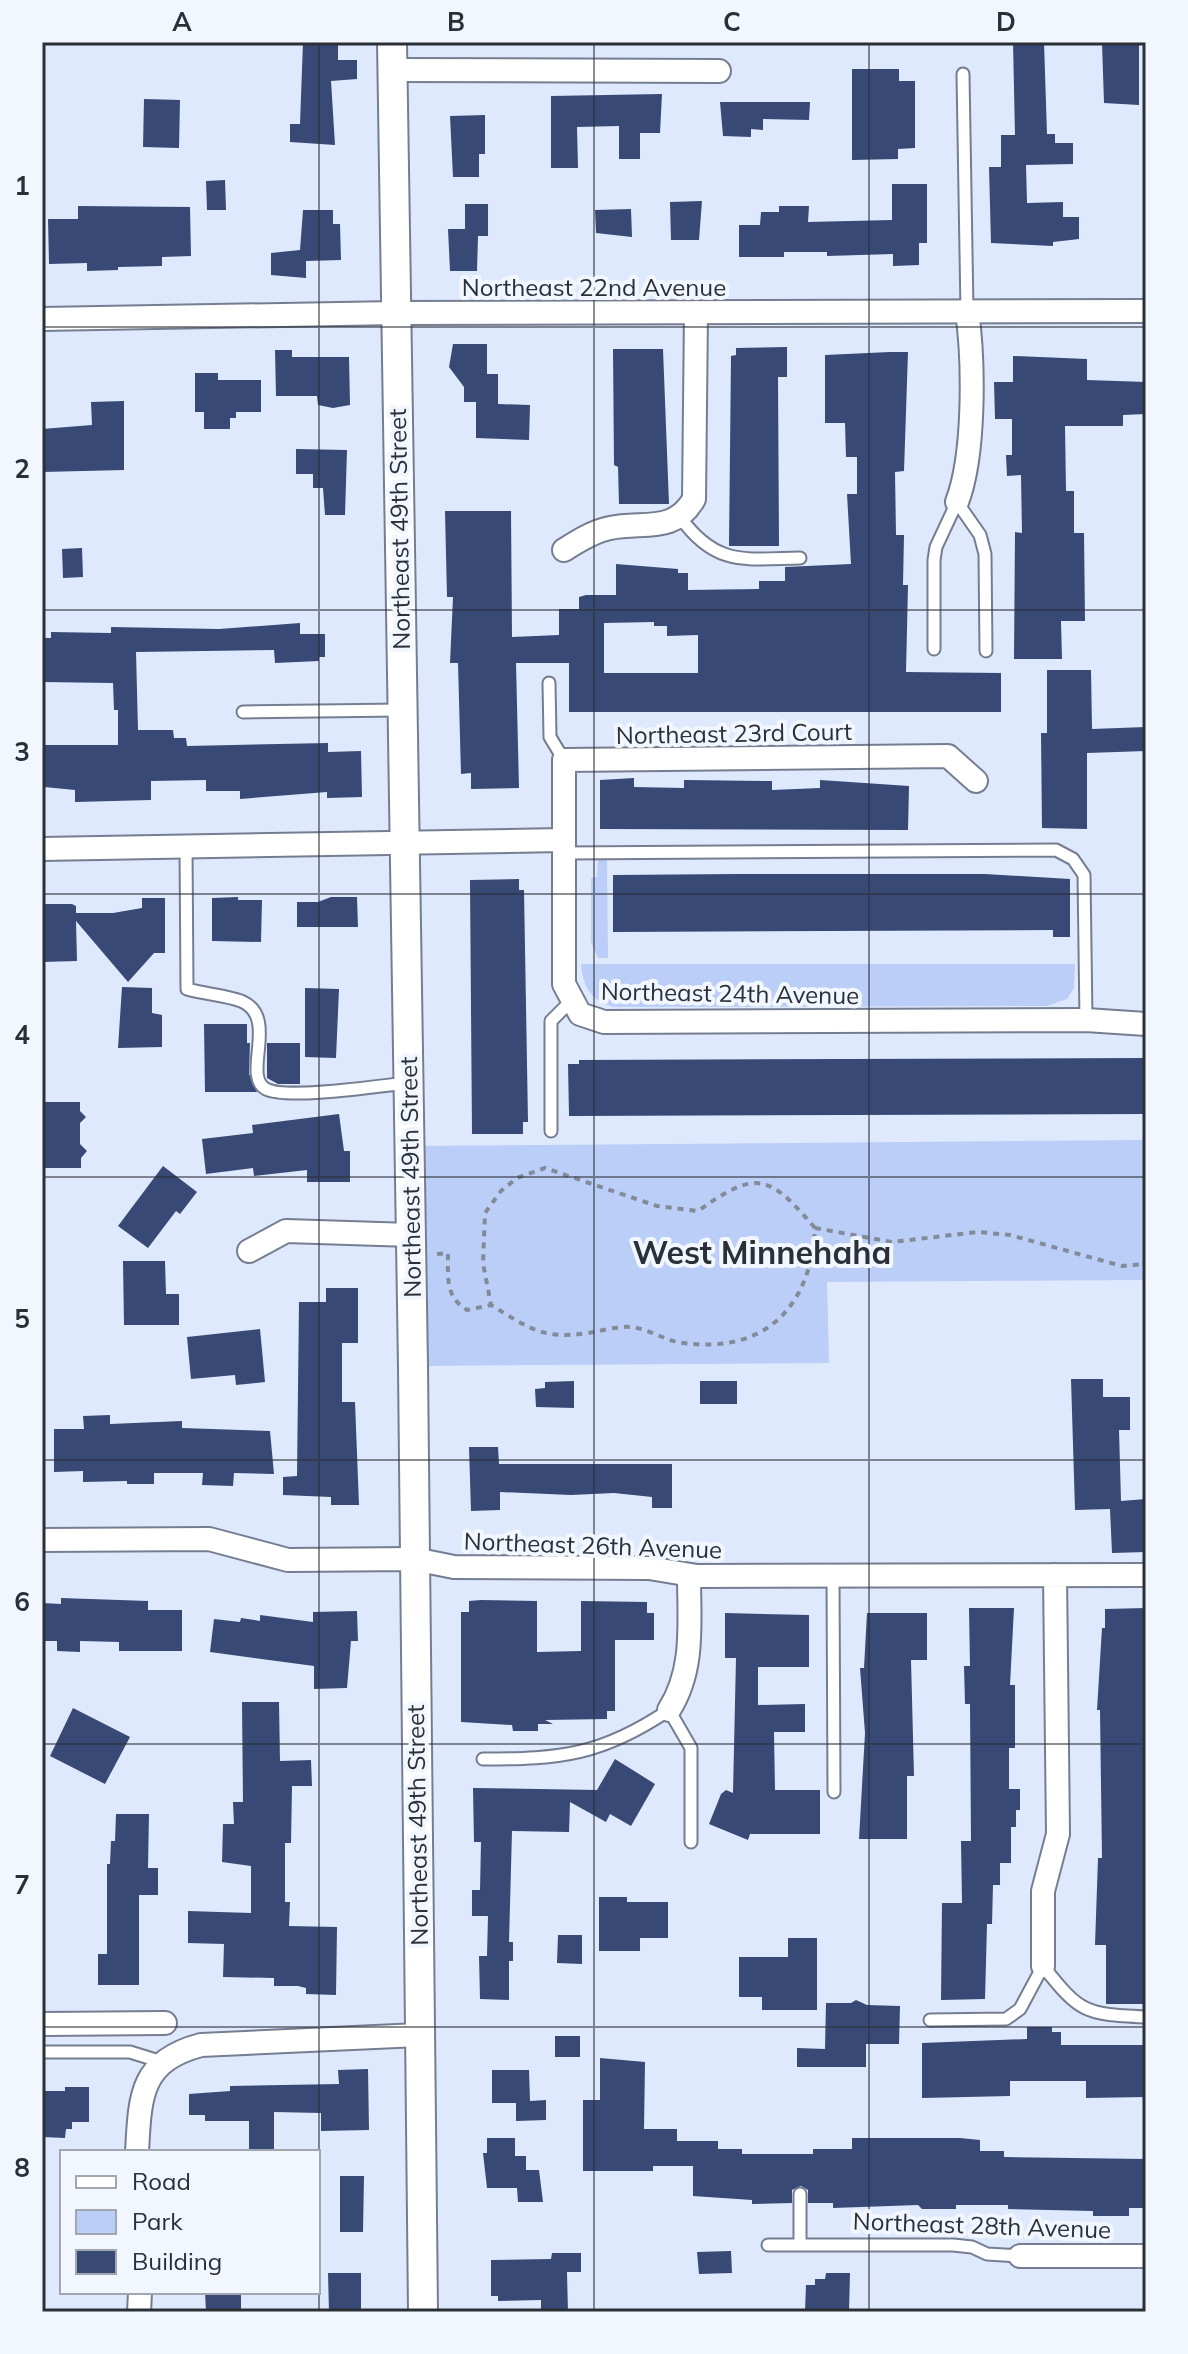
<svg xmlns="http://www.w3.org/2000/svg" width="1188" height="2354" font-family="Mulish,sans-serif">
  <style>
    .green { fill: #bbcef7 }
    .building { fill: #374974; fill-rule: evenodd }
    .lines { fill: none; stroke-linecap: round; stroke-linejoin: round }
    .service-casing { stroke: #757e91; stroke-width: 15 }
    .minor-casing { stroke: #757e91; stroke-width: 26 }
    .tertiary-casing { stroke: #757e91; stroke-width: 32 }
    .path { stroke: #838a98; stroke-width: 4; stroke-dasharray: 6 6; stroke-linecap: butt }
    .service { stroke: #fff; stroke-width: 11 }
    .minor { stroke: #fff; stroke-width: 22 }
    .tertiary { stroke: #fff; stroke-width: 28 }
    .grid { fill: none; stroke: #2b2f36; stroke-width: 2; stroke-opacity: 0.55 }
    .labels { text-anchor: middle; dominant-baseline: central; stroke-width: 8; stroke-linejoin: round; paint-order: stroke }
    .street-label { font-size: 24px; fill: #2b2f36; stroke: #f2f6fe }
    .district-label { font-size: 32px; font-weight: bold; fill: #2b2f36; stroke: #f2f6fe }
    .neatline { fill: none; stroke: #2b2f36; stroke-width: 3 }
    .grid-label { font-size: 26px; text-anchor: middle; font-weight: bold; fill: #2b2f36 }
  </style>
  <rect width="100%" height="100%" fill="#dfe9fd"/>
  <!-- green -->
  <path class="green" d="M598 859 607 860 608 958H598L591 942V878L597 877Z
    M581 964H1075L1074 988 1067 999 1047 1006 614 1007C591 1001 583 987 581 964Z
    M1146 1140V1280L827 1282 829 1363 421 1366 418 1146Z"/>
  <!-- building -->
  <path class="building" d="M303 42H338V60H357V79L331 81 335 145 290 142V124H300Z
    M1013 42H1044L1047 134H1055V143H1073V164L1026 165 1027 203 1063 202V217H1079V239L1053 242V246L991 243 989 167H1001V135H1015Z
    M1102 42H1139V105L1104 103Z
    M852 69H899V81H915V148L898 149V159L852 160Z
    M662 94 660 133H640V159H619V126L577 127 578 168H551V96Z
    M144 99 180 100 179 148 143 147Z
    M720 102H810L809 120 763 119V130L751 129V137L723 136Z
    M485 115V154H479V177H453L450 116Z
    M225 180 226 210H207L206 181Z
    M892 184H927V243H919V265L893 266V254L827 256V252H784V257H739V225H760L761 212H779V206H809L808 222 892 220Z
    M702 201 699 240H671L670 202Z
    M465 204H488V236H478L477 271H450L448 229H465Z
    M78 206 190 207 191 256 162 257V266L118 267V270L87 271V263L49 264 48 219H78Z
    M631 209 632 237 596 233 595 210Z
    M303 210H333V224H340L341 260 306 261V278L271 275V253L300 250Z
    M453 344H487V374H498V404L530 405 529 440 476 438V402H464V387L449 367Z
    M787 347V377H778L779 546H729L731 356 736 355V348Z
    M613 349H663L669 504H619L618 467 614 465Z
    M275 350H292V357H349L350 405 333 408 318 405 317 396H276Z
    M890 352H908L904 471 895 472 896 535H904L903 585H908L906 672 1001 673V712H569V663H516L519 788 471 789V773L461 774 458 663H450L453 597H447L445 511H511L512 637 559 635V609H579V597L586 595H616V564L678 569V573H688V590L759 589V581H785V567L851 564 847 494H857V457H846L845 423H825V355ZM654 622V626H667V636L698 635V673H604V623Z
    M1013 356 1087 359V380L1146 382V414L1123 415V426H1065L1066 491H1074V533H1084L1085 621H1061L1062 659H1014L1015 532 1022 533 1021 475 1007 476 1006 455H1012V419H995L994 382H1013Z
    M195 373H218V380H261V412H236V418H230V429H204V412H195Z
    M124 401V470L42 472V429L92 425 91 402Z
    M296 449 347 450 345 515H325L323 488H313V474H296Z
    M82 548 83 577 63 578 62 549Z
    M300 623V634H325V657H319V661L275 663 274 650 136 652 138 730H173L174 738H186L187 746 328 743V752L361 751 362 797 327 798V792L240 799V791H206V780L151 781V800L75 802V790L44 787V745H118V710H114L113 683 42 682V638H51V632L111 633V627L219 629Z
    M1047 670H1091L1092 729 1146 727V751L1087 753V829L1042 828 1041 733H1047Z
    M634 778V787L684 788V780L772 781V790L820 788V780L909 786 908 830 600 829V780Z
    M737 874H985L1070 879V937H1053V930L613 932V875Z
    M519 879V890H524L528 1122H523V1134H472L470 880Z
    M238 897V900H262L261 942 212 941V898Z
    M331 897H357L358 927H297V902H318Z
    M142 898H165V953H154L128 982 76 921 77 961 42 962V904H72L76 906V913H113L142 908Z
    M122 987 152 988V1013L162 1015V1047L118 1048Z
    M305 988 339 989 336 1058 305 1057Z
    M204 1024H247V1043H250L249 1074 257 1092H205Z
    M267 1043H300V1084H278L267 1078Z
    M1146 1058V1114L569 1116 568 1064H579V1060Z
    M42 1102H80V1111L86 1117 80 1123V1144L87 1151 81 1158V1168H42Z
    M339 1114 344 1151H350V1182H307V1170L254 1176 253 1168 206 1174 202 1139 253 1133 252 1125Z
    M163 1166 197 1192 180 1214 176 1211 148 1248 118 1226Z
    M123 1261H165L166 1294H179V1325H124Z
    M326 1288H358V1343H342V1402H355L359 1505H331V1497L283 1495V1477L297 1476 299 1302H326Z
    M260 1329 265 1382 236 1385 235 1375 191 1379 187 1337Z
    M1071 1379H1103V1397H1130V1430H1119L1121 1501 1146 1499V1552L1112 1553 1110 1509 1075 1510Z
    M574 1381V1408L536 1407 535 1389 545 1388V1382Z
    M700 1381H737V1404H700Z
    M110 1415V1424L182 1421V1428L270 1431 274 1474 234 1473 233 1486 202 1485 203 1473H154V1484H127V1481L83 1482V1471L54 1472V1429H84L83 1416Z
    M469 1447H498L499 1464H672V1508H652V1497L614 1493 571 1495 500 1492V1510L471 1511Z
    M61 1598 148 1601V1610H182V1651H119V1642L80 1641V1652L57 1651V1641H42V1603L61 1604Z
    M481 1600 537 1601V1652L581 1651V1601L647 1602V1613H654V1640H615V1711H607V1719L545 1720 553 1724H538V1731H513L512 1725 461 1722V1612H469V1601Z
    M969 1608H1014L1010 1685H1015V1748H1009V1789H1020V1810H1016V1827H1011V1863H1000V1885H993L992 1924H987L985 1999 941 2000 942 1903H962L961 1841H971L970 1704H965L964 1666H970Z
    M1146 1608V2004H1106V1945H1095L1098 1858H1102L1100 1710H1097L1102 1628H1105V1609Z
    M357 1611 358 1641H351L347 1688 314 1689V1666L210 1652 214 1619 240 1622 241 1618 260 1621V1615L313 1622V1612Z
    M725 1613 809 1615V1667H758V1705L805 1704V1732H774L775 1790H820V1834H750L748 1840 709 1824 721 1794 726 1790 733 1793 736 1658H725Z
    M867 1613H927V1660H911L914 1776H907V1839H859L865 1733 860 1668H864Z
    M242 1702H279L280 1761 311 1760 312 1786H292L291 1843H285V1902H290L289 1926 337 1927 336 1995 306 1994V1988L298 1986H274V1978L223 1977 224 1944 188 1943V1911L251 1913V1866L222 1862 223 1824H234L233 1802H243Z
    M73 1708 130 1737 105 1784 50 1756Z
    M615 1759 655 1784 631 1826 610 1814 606 1822 570 1802 569 1832 512 1831 509 1942H513V1961H509V2000L480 1999 479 1956H487L488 1916H472V1890H480L481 1842H474L473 1788 597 1790Z
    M116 1814H149L148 1868H158V1895H139V1985H98V1954H107V1864H110L111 1841H115Z
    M599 1897H627V1902H668V1938H640V1951H599Z
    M558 1935H582V1964L557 1963Z
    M788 1938H817V2010H762V1997H739V1957H788Z
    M856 2000 867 2005 900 2006 899 2044H866V2067H797V2048L825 2049 826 2003H851Z
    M1027 2027H1052V2032H1061V2045H1146V2097L1086 2098V2081H1010V2096L922 2098V2043L1027 2039Z
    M555 2036H580V2057H555Z
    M600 2058 645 2062 644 2129H677V2141H718V2149H742V2154H813V2149H852V2138H960L980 2140V2151H1004V2157L1146 2159V2208H1129V2216H1093V2211L1008 2209V2205H956V2209H922L918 2205 833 2208V2203H808V2190L801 2186 792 2190V2203L752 2204V2200L693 2196V2166H653V2171H583V2100H600Z
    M368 2069 369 2130 321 2131V2113L274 2112V2152H249V2121H205V2115H189V2094L230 2091V2086L339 2084 338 2070Z
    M492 2070H529L530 2101 546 2100V2120L516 2121V2103H492Z
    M65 2087H89V2122H72V2129H66L65 2138 42 2137 45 2091H65Z
    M487 2138H515V2156H526V2170H539L543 2202H518L517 2188H487L483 2153H487Z
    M340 2176H364L363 2232H340Z
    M731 2251 732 2273 699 2274 697 2252Z
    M552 2253H581V2272H567L568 2312H541V2300L498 2301V2296H491V2260L551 2259Z
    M328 2273H361V2312H329Z
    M826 2273H850L849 2312H805L806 2285H815V2279H825Z
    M205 2292H241V2312H206Z"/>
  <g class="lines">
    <defs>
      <path id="service" d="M963 74 967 311
        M957 502 980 535 985 554 986 651
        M680 517C716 567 745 559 800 558
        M934 649V560L936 547 957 502
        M549 683 550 737 564 760
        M243 712 401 710
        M186 846 187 989C204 994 225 995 241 1001 280 1017 241 1076 266 1089 286 1100 379 1086 407 1083
        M563 853 1056 850 1073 859 1084 875 1086 1020
        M551 1131V1021L572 1000
        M833 1575 834 1792
        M483 1759C562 1759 602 1755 669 1710L691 1748V1842
        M930 2020 1006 2019 1020 2009 1043 1966C1081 2014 1085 2014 1146 2017
        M42 2052H130L162 2062
        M800 2194V2245
        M768 2245H953L972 2247 987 2254 1020 2256"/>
      <path id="minor" d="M393 70 719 71
        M42 319 396 313 1146 311
        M957 502C975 455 974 362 967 311
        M564 550C578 541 594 531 610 528 643 521 674 534 694 499L696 312
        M976 781 948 756 564 760V984L580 1014 604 1022 1086 1020 1146 1024
        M42 849 563 840
        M249 1251 286 1231 411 1235
        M42 1540 209 1539 288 1560 414 1559 454 1567 649 1568 697 1576 1146 1575
        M669 1710C695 1669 689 1623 689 1575
        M1043 1966V1891L1058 1834 1055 1575
        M42 2024 165 2023
        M137 2152C140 2096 140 2061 201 2045L419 2035
        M1020 2256H1146
        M139 2312 140 2292"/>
      <path id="tertiary" d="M392 42 413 1367 423 2312"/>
    </defs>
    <!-- service casing -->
    <use href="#service" class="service-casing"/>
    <!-- minor casing -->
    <use href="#minor" class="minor-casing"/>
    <!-- tertiary casing -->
    <use href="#tertiary" class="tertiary-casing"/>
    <!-- path -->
    <path class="path" d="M815 1228 892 1242 978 1232 1010 1235 1122 1266 1146 1264
      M437 1254 448 1253C448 1277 445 1297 467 1310L491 1305C529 1328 543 1340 588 1333 601 1331 617 1326 630 1327 648 1328 665 1341 683 1343 765 1354 811 1307 815 1228 768 1173 756 1170 698 1211L657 1206 545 1168 517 1178 501 1191 485 1213 483 1263 491 1305"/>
    <!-- service -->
    <use href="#service" class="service"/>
    <!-- minor -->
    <use href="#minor" class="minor"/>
    <!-- tertiary -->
    <use href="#tertiary" class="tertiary"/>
  </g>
  <!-- grid -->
  <path class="grid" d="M319 42V2312M594 42V2312M869 42V2312M42 327H1146M42 610H1146M42 894H1146M42 1177H1146M42 1460H1146M42 1744H1146M42 2027H1146"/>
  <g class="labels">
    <!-- street labels -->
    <g class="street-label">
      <text x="594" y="287">Northeast 22nd Avenue</text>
      <text transform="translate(399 529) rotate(-91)">Northeast 49th Street</text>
      <text transform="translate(734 733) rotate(-1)">Northeast 23rd Court</text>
      <text transform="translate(730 993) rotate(1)">Northeast 24th Avenue</text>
      <text transform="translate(410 1177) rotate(-91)">Northeast 49th Street</text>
      <text transform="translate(593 1545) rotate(2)">Northeast 26th Avenue</text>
      <text transform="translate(417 1825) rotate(-91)">Northeast 49th Street</text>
      <text transform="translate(982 2225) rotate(2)">Northeast 28th Avenue</text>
    </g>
    <!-- district labels -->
    <g class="district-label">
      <text x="762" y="1252">West Minnehaha</text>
    </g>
  </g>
  <!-- border -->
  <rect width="1188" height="2354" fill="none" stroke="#f2f6fe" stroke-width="88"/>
  <!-- legend -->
  <rect x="60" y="2150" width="260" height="144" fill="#f2f6fe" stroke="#a2a6ae" stroke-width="2"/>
  <rect x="76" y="2176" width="40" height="12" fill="#ffffff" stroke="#a2a6ae" stroke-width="2"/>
  <text x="132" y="2190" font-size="24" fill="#2b2f36">Road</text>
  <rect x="76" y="2210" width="40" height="24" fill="#bbcef7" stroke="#a2a6ae" stroke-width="2"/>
  <text x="132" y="2230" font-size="24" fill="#2b2f36">Park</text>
  <rect x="76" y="2250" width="40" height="24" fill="#374974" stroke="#a2a6ae" stroke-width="2"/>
  <text x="132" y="2270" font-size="24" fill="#2b2f36">Building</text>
  <rect x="44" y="44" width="1100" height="2266" class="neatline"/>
  <g class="grid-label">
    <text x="182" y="31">A</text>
    <text x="456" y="31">B</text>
    <text x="732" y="31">C</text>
    <text x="1006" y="31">D</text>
    <text x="22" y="195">1</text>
    <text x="22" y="478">2</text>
    <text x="22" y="761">3</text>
    <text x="22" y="1044">4</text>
    <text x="22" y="1328">5</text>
    <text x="22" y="1611">6</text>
    <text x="22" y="1894">7</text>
    <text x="22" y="2177">8</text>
  </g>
</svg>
